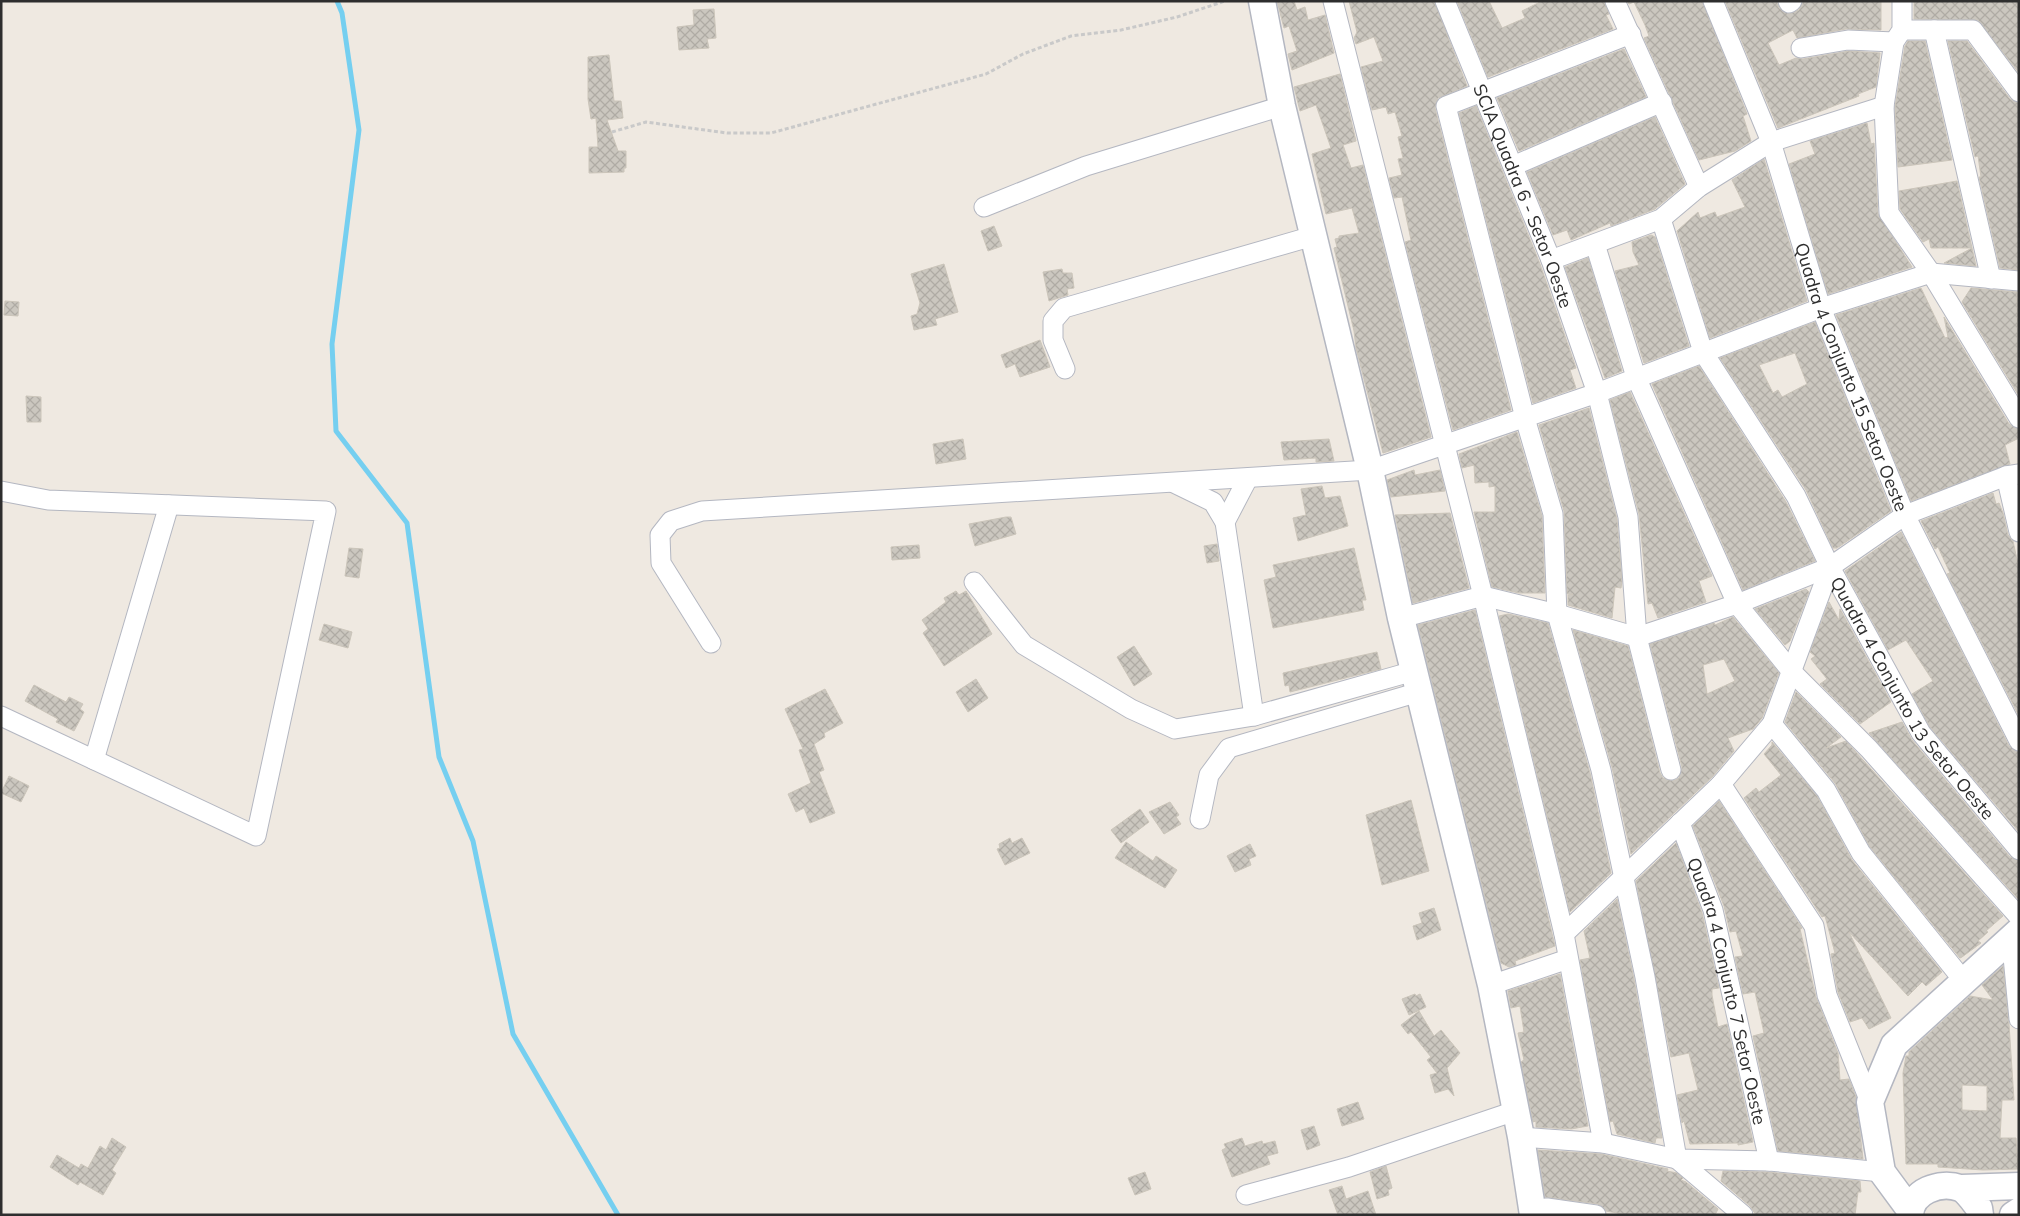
<svg xmlns="http://www.w3.org/2000/svg" width="2020" height="1216" font-family="Mulish,sans-serif">
  <style>
    .lines { fill: none; stroke-linecap: round; stroke-linejoin: round }
    .stream { stroke: #75cff0; stroke-width: 5 }
    .building { fill: url(#building-cross-hatch); stroke: #cbc5ba; fill-rule: evenodd }
    .street-casing { stroke: #b4b7c1; stroke-width: 21 }
    .secondary-casing { stroke: #b4b7c1; stroke-width: 29 }
    .path { stroke: #c9c9c9; stroke-width: 3; stroke-dasharray: 4 2.5; stroke-linecap: butt }
    .street { stroke: #fff; stroke-width: 19 }
    .secondary { stroke: #fff; stroke-width: 26 }
    .labels { text-anchor: middle; dominant-baseline: central; stroke-width: 5; stroke-linejoin: round; paint-order: stroke }
    .street-label { font-size: 18px; fill: #2e2e2e; stroke: #fff }
  </style>
  <defs>
    <pattern id="building-cross-hatch" width="8" height="8" patternUnits="userSpaceOnUse" patternTransform="scale(1.25)"><rect width="8" height="8" fill="#cbc7bf"/><path d="M0 0l8 8M0 8l8-8" fill="none" stroke="#afaba4"/></pattern>
  </defs>
  <rect width="100%" height="100%" fill="#efe9e1"/>
  <g class="lines">
    <!-- stream -->
    <path class="stream" d="M337 1 342 13 359 130 332 344 336 431 407 523 439 757 473 841 513 1034 618 1215"/>
  </g>
  <!-- building -->
  <path class="building" d="M1277 1H1294L1297 10 1305 7 1308 20 1325 15 1334 53 1292 70 1288 54 1297 51 1289 26 1284 28Z
    M1349 1H1434L1467 86 1438 98 1435 108 1511 410 1453 430 1405 242 1411 240 1402 197 1394 198 1389 178 1402 175 1398 159 1403 158 1398 137 1402 136 1395 112 1388 114 1386 107 1372 110 1361 67 1383 61 1374 37 1356 44 1354 38 1357 32Z
    M1457 1H1489L1502 28 1525 18 1522 11 1542 1H1604L1609 14 1606 15 1613 29 1488 77Z
    M1627 1H1702L1747 114 1743 116 1751 141 1735 151 1699 160 1644 38 1649 36 1645 25 1634 2 1629 4Z
    M1725 1H1777L1779 8 1789 14 1799 10 1803 1H1881V30L1846 29 1797 38 1793 30 1768 43 1779 65 1796 58 1803 59 1849 51 1880 53 1876 87 1858 94 1859 96 1778 128Z
    M1914 1H2019V73L1978 20 1914 19Z
    M714 9 716 38 707 39 709 48 679 50 677 27 694 25 693 10Z
    M1908 41H1925L1952 160 1898 167 1895 107 1905 46Z
    M1948 41H1967L2010 99 2019 103V270L2000 268 1979 177H1981L1978 156 1975 157Z
    M1624 49 1646 97 1519 151 1497 98Z
    M609 55 614 101H621L623 118 607 120 618 151H626V168H624V172L589 173V147H598L596 118 591 119 588 99V57Z
    M1340 74 1356 141 1343 145 1351 168 1363 165 1431 437 1383 453 1356 348 1354 331 1334 248 1337 247 1335 239 1339 238V236L1359 233 1352 208 1326 214 1312 154 1331 148 1316 105 1300 111 1294 87Z
    M1476 106 1540 264 1576 368 1570 370 1576 388 1533 403 1459 113Z
    M1655 117 1685 184 1655 209 1611 226 1610 223 1571 240 1567 230 1553 235 1527 172Z
    M1867 123 1871 144 1874 143 1878 214 1912 267 1828 294 1789 164 1815 154 1810 141Z
    M1764 159 1807 301 1710 338 1677 231 1698 212 1700 218 1715 212 1717 217 1745 207 1732 180Z
    M1957 181 1972 248H1931L1929 239 1923 242 1900 209 1899 191Z
    M994 226 1002 246 988 251 981 231Z
    M1651 235 1655 237 1689 346 1644 363 1615 271 1639 265 1633 252 1632 242Z
    M1972 248 1976 266 1944 263Z
    M1588 258 1622 371 1605 378 1565 267Z
    M944 264 958 312 935 319 937 325 914 330 911 316 917 314 920 303 911 274Z
    M1062 269 1063 273H1072L1074 288 1067 289 1068 295 1049 301 1043 272Z
    M1921 288 1945 338 1948 337 1944 317 2009 424 2019 429V438L2005 445 2010 464 1911 501 1836 315Z
    M1971 288 2017 292 2019 396 1962 302Z
    M5 301 19 302 18 316 4 315Z
    M1815 322 1891 511 1837 548H1833L1806 490 1720 358ZM1795 353 1807 384 1782 397 1778 390 1773 393 1759 365Z
    M1040 340 1050 367 1020 377 1015 364 1006 368 1001 355Z
    M1699 366 1786 502 1815 561 1743 590 1652 384Z
    M1630 392 1712 576 1699 581 1706 602 1658 618 1652 603 1648 604 1639 514 1610 400Z
    M26 396 41 397V422H27Z
    M1589 408 1617 519 1622 581 1621 588 1615 587 1612 618 1568 605V595L1573 594H1567L1564 511 1539 425Z
    M1517 432 1542 516 1545 593H1519L1492 587 1474 512H1495V486L1489 487V482L1475 483 1474 465 1462 468 1459 454Z
    M963 439 966 459 936 464 933 444Z
    M1329 439 1334 461 1316 462V458L1284 460 1281 442Z
    M1414 470 1415 475 1440 470 1445 491 1391 497 1387 480Z
    M1322 486 1325 498 1340 496 1348 526 1298 541 1293 518 1306 515 1301 489Z
    M1993 493 1996 504 1999 503 2003 513 2008 535 2013 541 2019 569V716L1947 574 1950 573 1938 547 1935 549 1921 521Z
    M1450 513 1469 588 1413 603 1395 515Z
    M1006 517H1011L1016 534 975 546 969 524Z
    M1901 532 2009 746 2019 752V832L1930 727 1912 694 1933 681 1906 640 1888 650 1845 571Z
    M1217 544 1219 561 1207 563 1204 546Z
    M919 545 920 558 892 560 891 547Z
    M349 548 363 549 359 578 345 576Z
    M1354 548 1366 600H1362L1364 610 1273 628 1264 580 1276 577 1273 565Z
    M1806 589 1809 592 1790 641 1785 645 1755 609Z
    M956 591 959 595 966 591 992 634 944 666 923 633 928 629 922 620 946 602 944 598Z
    M1829 602 1839 620 1840 609 1891 702 1860 724 1820 684 1827 679 1811 659 1815 656 1810 652Z
    M1475 610 1555 946 1515 961 1516 965 1509 967 1501 963 1418 625Z
    M1508 614 1548 623 1590 773 1611 873 1570 912 1499 616Z
    M1733 617 1779 673 1762 718 1753 729 1728 738 1734 751 1713 776 1631 854 1612 767 1573 630 1628 646 1660 773 1663 778 1673 781 1679 778 1682 767 1650 644 1714 623 1715 625ZM1724 659 1735 681 1707 694 1703 665Z
    M324 624 352 632 348 648 319 640Z
    M1134 646 1152 674 1134 686 1117 657Z
    M1377 652 1381 669 1290 692 1289 685 1285 686 1283 673Z
    M976 679 988 698 968 712 956 692Z
    M34 685 66 702 69 697 83 704 80 709 84 712 74 731 56 722 58 719 25 701Z
    M825 689 843 723 824 733 825 737 814 744 824 770 819 772 835 813 810 823 804 808 796 812 788 794 811 783 799 750 803 749 785 709Z
    M1796 692 1841 737 1826 748 1846 741 2003 916 1986 931 1988 932 1978 941 1981 943 1962 957 1960 958 1870 847 1835 783 1785 722Z
    M1902 722 1912 740 2010 857 2019 861V900L1869 733Z
    M1772 742 1817 796 1852 860 1942 972 1926 986 1922 982 1908 996 1849 932 1891 1018 1869 1029 1862 1018 1850 1022 1838 992 1831 954 1835 953 1825 916 1822 917 1744 798 1756 788 1759 792 1781 775 1764 754 1772 745Z
    M9 776 29 786 21 802 1 793Z
    M1411 800 1429 871 1382 885 1366 815Z
    M1719 801 1802 928 1800 929 1816 997 1838 1053 1840 1080 1849 1079 1856 1097 1863 1159 1778 1151 1753 1036 1764 1033 1755 992 1743 994 1735 957 1743 956 1736 931 1730 932 1724 906 1693 826Z
    M1170 802 1179 815 1176 817 1181 824 1164 834 1149 812Z
    M1140 809 1149 822 1121 843 1111 830Z
    M1010 838 1012 843 1022 838 1030 853 1005 865 997 849 1000 848 999 844Z
    M1126 842 1153 861 1156 856 1177 870 1165 888 1115 858Z
    M1676 843 1702 913 1719 988 1712 989V995L1718 1027 1727 1024 1753 1142 1738 1145V1143L1690 1144 1684 1121 1682 1123 1677 1095 1698 1090 1689 1053 1671 1057 1636 881Z
    M1250 844 1256 856 1249 859 1251 865 1235 872 1227 856Z
    M1617 899 1634 979 1662 1138H1656L1655 1143 1617 1134 1613 1121 1610 1122 1580 960 1590 958 1584 931Z
    M1434 908 1441 930 1417 940 1413 926 1422 923 1419 913Z
    M2003 966 2009 1024 2014 1100H2002L2000 1138H2016L2018 1169 1983 1170 1938 1167V1164H1906L1903 1073 1906 1056H1909V1052L1970 996 1993 1000 1982 985ZM1962 1085 1987 1086V1111L1962 1110Z
    M1560 974 1588 1126 1571 1129 1536 1127V1121L1533 1122 1521 1062 1524 1060 1518 1033 1524 1032 1520 1006 1511 1008 1508 991Z
    M1415 994 1416 996 1420 994 1426 1007 1409 1015 1402 999Z
    M1419 1011 1434 1036 1441 1030 1460 1053 1447 1068 1454 1096 1448 1089 1435 1093 1430 1075 1437 1073 1427 1060 1431 1057 1411 1032 1408 1034 1401 1025Z
    M1358 1102 1364 1119 1342 1126 1337 1109Z
    M1314 1126 1320 1145 1307 1150 1301 1130Z
    M112 1138 126 1147 112 1170 116 1173 103 1195 80 1182 78 1185 50 1167 57 1155 79 1168 81 1164 88 1168 100 1146 106 1150Z
    M1242 1138 1245 1146 1262 1141 1263 1144 1275 1141 1278 1153 1267 1156 1270 1164 1232 1177 1222 1150 1226 1148 1224 1144Z
    M1538 1150 1601 1154 1668 1169 1667 1171 1677 1173 1683 1178 1681 1180 1686 1182 1718 1209 1715 1215H1628L1606 1211 1598 1204 1545 1197Z
    M1386 1166 1392 1188 1388 1190 1389 1195 1377 1199 1370 1172Z
    M1723 1171 1767 1172 1860 1181 1861 1192H1858L1855 1215H1756L1750 1206 1721 1181Z
    M1145 1172 1151 1189 1135 1195 1128 1178Z
    M1342 1186 1346 1199 1368 1191 1376 1215H1338L1329 1190Z"/>
  <g class="lines">
    <defs>
      <g id="street">
        <path d="M1333 1 1483 596 1564 934 1603 1143"/>
        <path id="s1" d="M1445 1 1551 260 1597 393 1628 517 1637 637 1671 770"/>
        <path d="M1615 1 1699 187"/>
        <path id="s2" d="M1713 1 1771 142 1821 308 1905 515 2019 741"/>
        <path d="M1788 1 1789 3 1792 1"/>
        <path d="M1902 1V30L1894 42 1884 106 1889 213 1931 273 2019 418"/>
        <path d="M1902 30H1973L2019 92"/>
        <path d="M1934 30 1991 279"/>
        <path d="M1631 34 1446 106 1525 418 1553 514 1557 614 1601 770 1645 977 1677 1159 1743 1215"/>
        <path d="M1801 48 1848 40 1894 42"/>
        <path d="M1513 166 1662 102"/>
        <path d="M984 207 1086 166 1282 106"/>
        <path id="s3" d="M1661 219 1703 352 1796 496 1830 567 1921 733 2019 850"/>
        <path d="M1595 244 1636 377 1737 604 1792 672 1869 749 2019 917"/>
        <path d="M1551 260 1661 219 1699 187 1771 142 1884 106"/>
        <path d="M1065 369 1053 340V321L1064 308 1313 236"/>
        <path d="M2006 476 2019 532"/>
        <path d="M1248 478 1225 522 1254 716"/>
        <path d="M1174 483 1213 502 1225 522"/>
        <path d="M1 491 48 500 326 511 256 836 1 716"/>
        <path d="M974 582 1024 645 1131 709 1175 729 1254 716 1414 671"/>
        <path d="M1401 618 1483 596 1557 614 1637 637 1737 604 1830 567 1905 515 2006 476 2019 474"/>
        <path d="M711 643 661 563 660 535 671 521 702 511 1370 470 1597 393 1821 308 1931 273 2019 281"/>
        <path d="M1772 724 1826 790 1861 853 1963 980"/>
        <path d="M94 760 169 505"/>
        <path d="M1721 784 1814 926 1827 995 1870 1102"/>
        <path d="M1200 819 1209 775 1229 748 1419 692"/>
        <path id="s4" d="M1680 823 1713 910 1769 1161"/>
        <path d="M1564 934 1721 784 1772 724 1830 567"/>
        <path d="M2011 936 2019 1019"/>
        <path d="M1491 985 1568 959"/>
        <path d="M1521 1137 1603 1143 1677 1159 1769 1161 1882 1172"/>
        <path d="M1246 1195 1349 1167 1515 1111"/>
        <path d="M1532 1210 1547 1208 1596 1215"/>
      </g>
      <path id="secondary" d="M1262 1 1282 106 1370 470 1401 618 1491 985 1521 1137 1533 1215
        M1962 1188 2019 1186
        M1910 1210 1882 1172 1870 1102 1894 1045 2019 931
        M1910 1215C1911 1191 1940 1181 1960 1188 1967 1191 1974 1202 1979 1208L1980 1215
        M2013 1215 2019 1211"/>
    </defs>
    <!-- street casing -->
    <use href="#street" class="street-casing"/>
    <!-- secondary casing -->
    <use href="#secondary" class="secondary-casing"/>
    <!-- path -->
    <path class="path" d="M612 132 646 122 727 133H771L986 74 1023 54 1071 36 1121 30 1177 17 1225 1"/>
    <!-- street -->
    <use href="#street" class="street"/>
    <!-- secondary -->
    <use href="#secondary" class="secondary"/>
  </g>
  <g class="labels">
    <!-- street labels -->
    <g class="street-label">
      <text stroke="none"><textPath href="#s1" startOffset="210">SCIA Quadra 6 - Setor Oeste</textPath></text>
      <text stroke="none"><textPath href="#s2" startOffset="401">Quadra 4 Conjunto 15 Setor Oeste</textPath></text>
      <text stroke="none"><textPath href="#s3" startOffset="545">Quadra 4 Conjunto 13 Setor Oeste</textPath></text>
      <text stroke="none"><textPath href="#s4" startOffset="175">Quadra 4 Conjunto 7 Setor Oeste</textPath></text>
    </g>
  </g>
  <!-- border -->
  <rect width="2020" height="1216" fill="none" stroke="#2e2e2e" stroke-width="5"/>
</svg>
